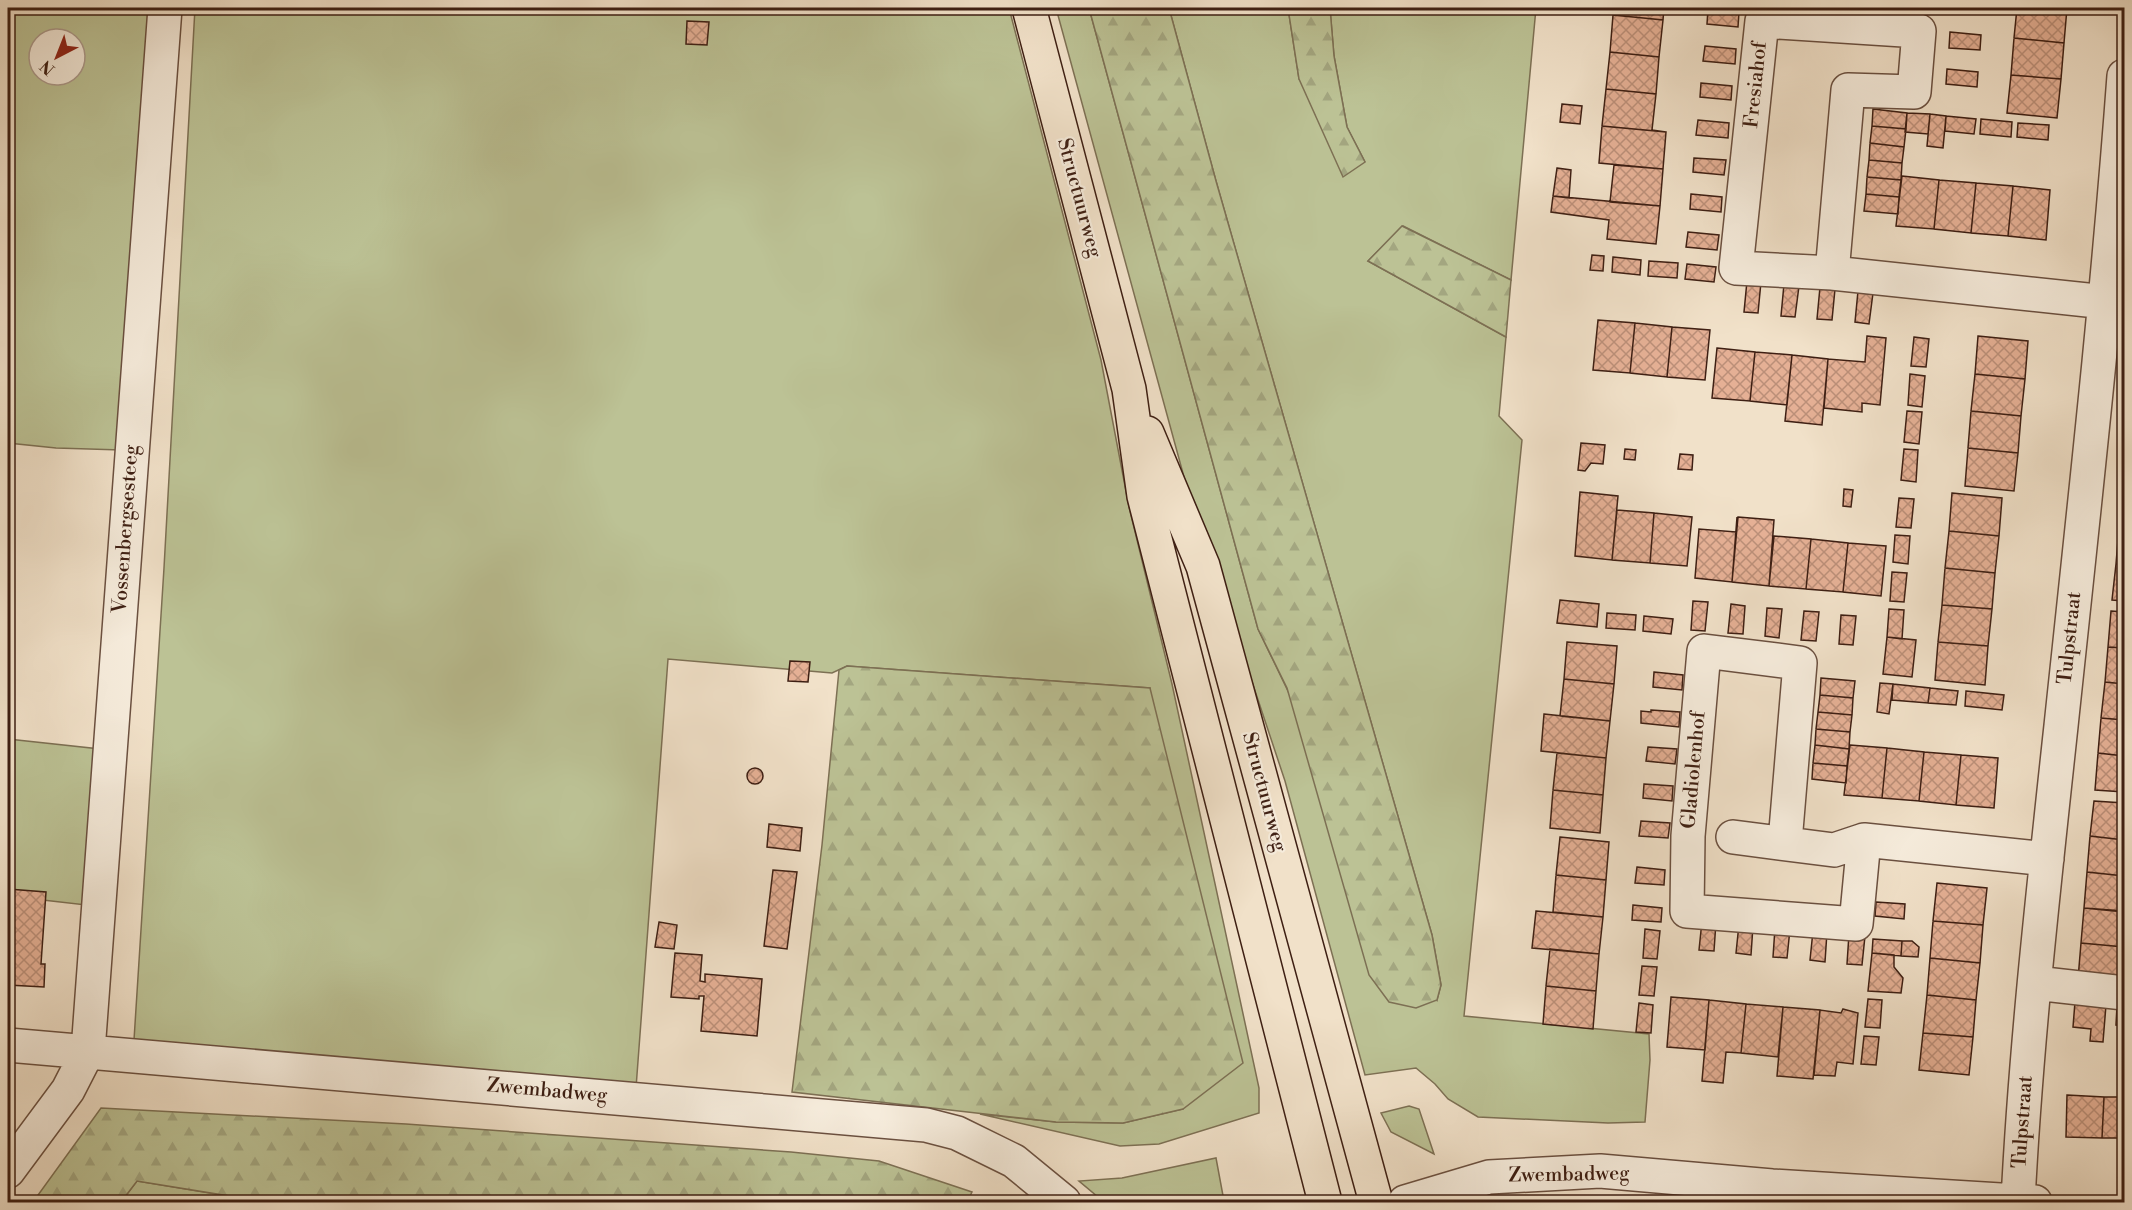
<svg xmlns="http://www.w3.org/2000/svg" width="2132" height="1210" font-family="'Libre Bodoni',serif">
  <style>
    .green { fill: #bcc295; stroke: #7d7054; stroke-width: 1.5; fill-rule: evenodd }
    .forest { fill: url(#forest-firs); stroke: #7d7054; stroke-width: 1.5 }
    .building { fill: url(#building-cross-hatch); stroke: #3e1f13; stroke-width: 1.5 }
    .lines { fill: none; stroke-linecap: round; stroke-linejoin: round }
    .minor-casing { stroke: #6b5040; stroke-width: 36 }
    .major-casing { stroke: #3e1f13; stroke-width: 36 }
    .minor { stroke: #f6ecdc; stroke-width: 33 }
    .major { stroke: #f1e1c9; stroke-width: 33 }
    .labels { text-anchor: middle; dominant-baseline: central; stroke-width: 4.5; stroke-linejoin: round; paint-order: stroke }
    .street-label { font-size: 20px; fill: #3e1f13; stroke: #f6ecdc }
  </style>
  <defs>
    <pattern id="forest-firs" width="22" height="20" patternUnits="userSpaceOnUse" patternTransform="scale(1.5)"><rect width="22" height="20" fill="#bcc295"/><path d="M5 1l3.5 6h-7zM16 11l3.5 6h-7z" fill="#a3a680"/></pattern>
    <pattern id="building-cross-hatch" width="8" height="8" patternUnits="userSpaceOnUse" patternTransform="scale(1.5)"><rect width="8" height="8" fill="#e5b095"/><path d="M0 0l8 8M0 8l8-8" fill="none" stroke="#bb8f78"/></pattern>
  </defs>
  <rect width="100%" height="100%" fill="#f1e1c9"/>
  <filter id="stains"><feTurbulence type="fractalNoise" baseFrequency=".00333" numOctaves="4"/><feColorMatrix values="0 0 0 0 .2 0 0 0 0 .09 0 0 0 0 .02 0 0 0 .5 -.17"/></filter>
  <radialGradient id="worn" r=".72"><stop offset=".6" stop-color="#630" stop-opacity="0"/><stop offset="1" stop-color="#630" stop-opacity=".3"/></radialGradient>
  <!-- green -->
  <path class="green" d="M8 8H149L121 450 56 448 8 443ZM39 39H75V75H39Z
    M195 8H1009L1101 360 1129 507 1172 684 1259 1088V1113L1159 1144 1120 1146 980 1114 1056 1122 1123 1123 1183 1109 1150 688 847 666 832 673 668 659 636 1088 134 1040 164 568Z
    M1056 8H1089L1258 629 1437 1000 1441 985 1432 935 1216 181 1169 8H1288L1299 79 1365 162 1347 127 1334 56 1330 8H1536L1511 280 1403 226 1368 261 1506 337 1499 416 1522 440 1464 1016 1649 1034 1650 1060 1645 1122 1608 1123 1478 1117 1448 1099 1435 1084 1416 1068 1365 1075 1285 781 1184 477Z
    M8 739 100 749 86 905 8 896Z
    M1409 1106 1419 1109 1434 1154 1391 1132 1381 1113Z
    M1216 1158 1224 1201 1219 1202H1104L1079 1181 1122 1178Z
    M137 1181 266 1202H121Z"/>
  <!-- forest -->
  <path class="forest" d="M1089 8H1169L1216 181 1432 935 1441 985 1437 1000 1416 1008 1389 1002 1369 975 1287 688 1258 629Z
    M1288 8H1330L1334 56 1347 127 1365 162 1343 177 1299 79Z
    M1402 226 1511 280 1506 337 1368 261Z
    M847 666 1150 688 1243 1063 1183 1109 1123 1123 1056 1122 792 1092 822 845 839 670Z
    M101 1108 406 1124 791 1152 879 1161 972 1192 967 1202H266L137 1181 121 1202H33Z"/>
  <!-- building -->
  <path class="building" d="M1613 8H1664L1663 20 1613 15Z
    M1952 8H1984V13L1952 11Z
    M2017 8H2067L2064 43 2014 38Z
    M1708 9 1739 12 1738 27 1707 24Z
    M1613 15 1663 20 1659 57 1610 52Z
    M687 21 709 22 707 45 686 44Z
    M1950 32 1981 35 1980 50 1949 48Z
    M2014 38 2064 43 2061 79 2011 75Z
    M1705 46 1736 49 1735 64 1703 61Z
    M1610 52 1659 57 1656 94 1606 89Z
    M1947 69 1978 72 1977 87 1946 84Z
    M2011 75 2061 79 2057 118 2007 113Z
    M1701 83 1732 86 1731 100 1700 97Z
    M1606 89 1656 94 1652 130 1666 132 1602 126Z
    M1562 104 1582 106 1580 124 1560 122Z
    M1873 109 1907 113 1906 129 1872 126Z
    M1907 113 1930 114 1928 134 1905 132Z
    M1930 114 1946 116 1943 148 1927 146Z
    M1946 116 1976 119 1974 134 1945 131Z
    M1981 119 2012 122 2011 137 1980 134Z
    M1698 120 1729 123 1728 138 1696 135Z
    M2018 123 2049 125 2048 140 2017 137Z
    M1602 126 1666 132 1663 169 1599 163Z
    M1872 126 1906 129 1904 147 1870 143Z
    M1870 143 1904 147 1902 163 1869 160Z
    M1694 158 1726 160 1724 175 1693 172Z
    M1869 160 1902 163 1901 180 1867 177Z
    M1614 165 1663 169 1660 206 1610 202Z
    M1557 168 1571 170 1569 198 1553 196Z
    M1902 176 1939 180 1934 229 1896 226Z
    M1867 177 1901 180 1899 197 1866 194Z
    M1939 180 1976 183 1971 233 1934 229Z
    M1976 183 2013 186 2008 236 1971 233Z
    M2013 186 2050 190 2046 240 2008 236Z
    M1691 194 1722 197 1721 212 1690 209Z
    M1866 194 1899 197 1898 214 1864 211Z
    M1553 196 1660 206 1656 244 1607 239 1609 220 1551 212Z
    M1688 232 1719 235 1717 250 1686 247Z
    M1592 255 1604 256 1603 271 1590 270Z
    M1613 257 1641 260 1640 275 1612 272Z
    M1649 261 1678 263 1677 278 1648 276Z
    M1687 264 1716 267 1714 282 1685 279Z
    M1747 281 1761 282 1758 313 1744 312Z
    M1784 284 1799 286 1795 317 1781 316Z
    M1820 287 1835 289 1832 320 1817 319Z
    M1858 291 1873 293 1869 324 1855 322Z
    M1598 320 1635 323 1630 373 1593 370Z
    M1635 323 1672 327 1667 377 1630 373Z
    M1672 327 1710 330 1705 380 1667 377Z
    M1867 336 1886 338 1880 405 1862 403V412L1824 408 1828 359 1865 362Z
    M1978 336 2028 341 2025 379 1975 374Z
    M1914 337 1929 339 1926 367 1911 366Z
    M1717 348 1755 352 1750 401 1712 398Z
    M1755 352 1792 355 1787 405 1750 401Z
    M1792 355 1828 359 1822 425 1785 421Z
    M1910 374 1925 376 1922 407 1908 405Z
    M1975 374 2025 379 2021 416 1971 411Z
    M1907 411 1922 412 1919 444 1904 442Z
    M1971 411 2021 416 2018 453 1968 448Z
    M1581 443 1605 445 1603 464 1591 463 1585 471 1578 470Z
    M1968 448 2018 453 2014 491 1965 486Z
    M1625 449 1636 450 1635 460 1624 459Z
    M1904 449 1918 450 1916 482 1901 480Z
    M1680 454 1693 455 1692 470 1678 469Z
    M2124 466V493H2122Z
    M1844 489 1853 490 1851 507 1843 506Z
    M1580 492 1618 496 1612 560 1575 556Z
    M1952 493 2002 498 1999 536 1949 531Z
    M2122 493H2124V529L2119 528Z
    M1899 498 1914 499 1911 528 1896 527Z
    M1617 510 1654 513 1650 563 1612 560Z
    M1654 513 1692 517 1687 566 1650 563Z
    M1737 517 1732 582 1695 578 1699 529 1736 532Z
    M1738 517 1774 520 1769 586 1732 582Z
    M2119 528 2124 529V564H2116Z
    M1949 531 1999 536 1995 573 1945 568Z
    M1895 535 1910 536 1908 564 1893 562Z
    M1774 536 1811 539 1806 589 1769 586Z
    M1811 539 1848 543 1843 592 1806 589Z
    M1848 543 1886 546 1881 596 1843 592Z
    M2116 564H2124V601L2112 600Z
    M8 565H14L12 590H8Z
    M1945 568 1995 573 1992 609 1942 605Z
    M1892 572 1907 573 1904 602 1890 601Z
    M1560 600 1599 604 1597 627 1557 623Z
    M1693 601 1708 602 1705 631 1691 630Z
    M1731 604 1745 606 1743 634 1728 633Z
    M1942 605 1992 609 1988 646 1938 642Z
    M1767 608 1782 609 1779 638 1765 636Z
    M1889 609 1904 610 1902 639 1887 637Z
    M1804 611 1819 612 1816 641 1801 640Z
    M2111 611 2124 612V648L2108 647Z
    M1607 613 1636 615 1635 630 1606 628Z
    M1841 615 1856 616 1853 645 1839 644Z
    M1644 616 1673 619 1671 634 1643 631Z
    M1887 637 1916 640 1912 677 1883 674Z
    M1567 642 1617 646 1614 684 1564 679Z
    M1938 642 1988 646 1985 685 1935 680Z
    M2108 647 2124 648V684L2105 682Z
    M790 661 810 662 808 682 788 681Z
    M1654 672 1683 675 1682 690 1653 687Z
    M1821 678 1855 681 1853 698 1820 695Z
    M1564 679 1614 684 1610 721 1560 716Z
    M2105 682 2124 684V720L2101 718Z
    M1880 683 1893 684 1889 714 1877 712Z
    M1893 684 1930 688 1928 703 1892 700Z
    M1930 688 1958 691 1956 705 1928 703Z
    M1966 691 2004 695 2002 710 1965 706Z
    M1820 695 1853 698 1852 715 1818 712Z
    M1651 710 1680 712 1679 727 1641 723V711L1651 712Z
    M1818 712 1852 715 1850 732 1816 729Z
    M1544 714 1610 721 1606 758 1541 751Z
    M2101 718 2124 720V756L2098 753Z
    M1816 729 1850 732 1849 749 1815 745Z
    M1815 745 1849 749 1847 766 1813 763Z
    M1850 745 1887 748 1882 798 1844 795Z
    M1648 747 1677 749 1675 764 1646 761Z
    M1887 748 1924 752 1919 801 1882 798Z
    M1924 752 1961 755 1956 805 1919 801Z
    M1557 753 1606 758 1603 795 1553 790Z
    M2098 753 2124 756V792L2095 790Z
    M1961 755 1998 758 1994 808 1956 805Z
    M1813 763 1847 766 1846 783 1812 779Z
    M747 776a8 8 0 1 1 16 0a8 8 0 1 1-16 0Z
    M1644 784 1673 786 1672 801 1643 798Z
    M1553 790 1603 795 1600 833 1550 828Z
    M2094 801 2124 803V840L2090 836Z
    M1641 821 1670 823 1668 838 1639 836Z
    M769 824 802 828 800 851 767 847Z
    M2090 836 2124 840V876L2087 872Z
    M1560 837 1609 842 1606 880 1556 875Z
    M1637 867 1665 870 1664 885 1635 883Z
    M773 870 797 872 787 949 764 946Z
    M2087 872 2124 876V911L2084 908Z
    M1556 875 1606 880 1603 917 1553 912Z
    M1937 883 1987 888 1983 925 1933 921Z
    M8 889 46 892 41 964H45L44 987 8 985Z
    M1876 902 1905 904 1904 919 1875 916Z
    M1633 905 1662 908 1661 922 1632 920Z
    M2084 908 2124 912V947L2081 943Z
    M1536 911 1603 917 1599 954 1532 948Z
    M1702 921 1716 922 1714 951 1699 950Z
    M1933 921 1983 925 1980 963 1930 958Z
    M659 922 677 925 674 949 655 947Z
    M1739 924 1753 926 1751 955 1736 953Z
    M1775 928 1790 929 1787 958 1773 957Z
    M1645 929 1660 931 1657 959 1643 958Z
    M1813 931 1827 932 1825 962 1810 960Z
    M1849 934 1865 936 1862 965 1847 964Z
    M1873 939 1902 941 1901 956 1872 953Z
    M1902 941H1912L1919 947 1918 957 1901 956Z
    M2081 943 2124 947V961H2120L2119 983 2078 979Z
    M1550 949 1599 954 1596 991 1546 986Z
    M675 953 702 955 700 981 705 982V974L762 979 757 1036 701 1031 704 996H699V999L671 997Z
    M1872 953 1894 955V967L1903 978 1901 993 1868 991Z
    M1930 958 1980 963 1976 1000 1927 995Z
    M1642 966 1657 967 1654 996 1639 995Z
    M1546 986 1596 991 1593 1029 1543 1024Z
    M1927 995 1976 1000 1973 1037 1923 1033Z
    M1671 997 1709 1000 1705 1050 1667 1047Z
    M1868 999 1882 1000 1880 1028 1865 1027Z
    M1709 1000 1746 1004 1741 1053 1726 1052 1723 1083 1702 1081Z
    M2075 1002 2106 1005 2103 1042 2090 1041 2091 1029 2073 1027Z
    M1639 1003 1653 1005 1651 1033 1636 1032Z
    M1746 1004 1783 1007 1778 1057 1741 1053Z
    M2117 1006H2124V1026L2116 1025Z
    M1783 1007 1820 1010 1813 1079 1777 1076Z
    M1843 1009 1858 1013 1853 1064 1837 1062 1835 1076 1814 1075 1820 1010 1841 1013Z
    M1923 1033 1973 1037 1969 1075 1919 1070Z
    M1864 1036 1879 1037 1876 1065 1861 1064Z
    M2067 1095 2104 1097 2102 1138 2066 1137Z
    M2104 1097H2124V1138H2102Z"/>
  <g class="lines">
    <defs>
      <path id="minor" d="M1832 273 1848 90 1914 92 1919 31 1762 21 1736 268 1832 273 2106 302
        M1733 837 1834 850 1864 840 2047 859
        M1785 842 1800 663 1704 651 1688 836 1687 911 1856 924 1864 840
        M2035 983 2124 993
        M8 1045 926 1125 957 1133 1014 1161 1064 1202
        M8 1171 68 1090 88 1051 165 8
        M2018 1201C2026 1043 2044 884 2061 726 2084 509 2108 293 2124 76
        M1405 1202 1489 1177 1600 1171 1772 1186 2035 1202"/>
      <path id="major" d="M1029 8 1129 389 1144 496 1325 1202
        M1147 433 1203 566 1376 1202"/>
    </defs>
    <!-- minor casing -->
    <use href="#minor" class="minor-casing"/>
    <!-- major casing -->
    <use href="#major" class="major-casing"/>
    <!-- minor -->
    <use href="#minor" class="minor"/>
    <!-- major -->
    <use href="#major" class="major"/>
  </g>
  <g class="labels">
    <!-- street labels -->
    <g class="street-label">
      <text transform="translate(1756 85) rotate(-84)">Fresiahof</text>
      <text transform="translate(1079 198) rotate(75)">Structuurweg</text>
      <text transform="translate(126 529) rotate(-86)">Vossenbergsesteeg</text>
      <text transform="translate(2070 638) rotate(-84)">Tulpstraat</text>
      <text transform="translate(1694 770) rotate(-85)">Gladiolenhof</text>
      <text transform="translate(1264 792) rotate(75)">Structuurweg</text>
      <text transform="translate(547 1091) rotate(5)">Zwembadweg</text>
      <text transform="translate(2023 1122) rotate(-86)">Tulpstraat</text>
      <text transform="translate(1569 1175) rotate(-1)">Zwembadweg</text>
    </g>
  </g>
  <!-- margin -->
  <rect width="2132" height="1210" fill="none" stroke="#f1e1c9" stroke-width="30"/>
  <rect x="9" y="9" width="2114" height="1192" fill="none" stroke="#3e1f13" stroke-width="3"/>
  <rect x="15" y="15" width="2102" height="1180" fill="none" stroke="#3e1f13" stroke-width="1.5"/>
  <!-- north arrow -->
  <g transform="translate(57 57) rotate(222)"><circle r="28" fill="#f6ecdc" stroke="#ac9a8c" stroke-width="1.5"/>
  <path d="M0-4.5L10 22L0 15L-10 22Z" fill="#8f2418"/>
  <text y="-9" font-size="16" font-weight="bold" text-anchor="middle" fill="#3e1f13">N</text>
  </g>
  <rect width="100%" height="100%" filter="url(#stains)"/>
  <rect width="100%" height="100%" fill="url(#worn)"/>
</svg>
